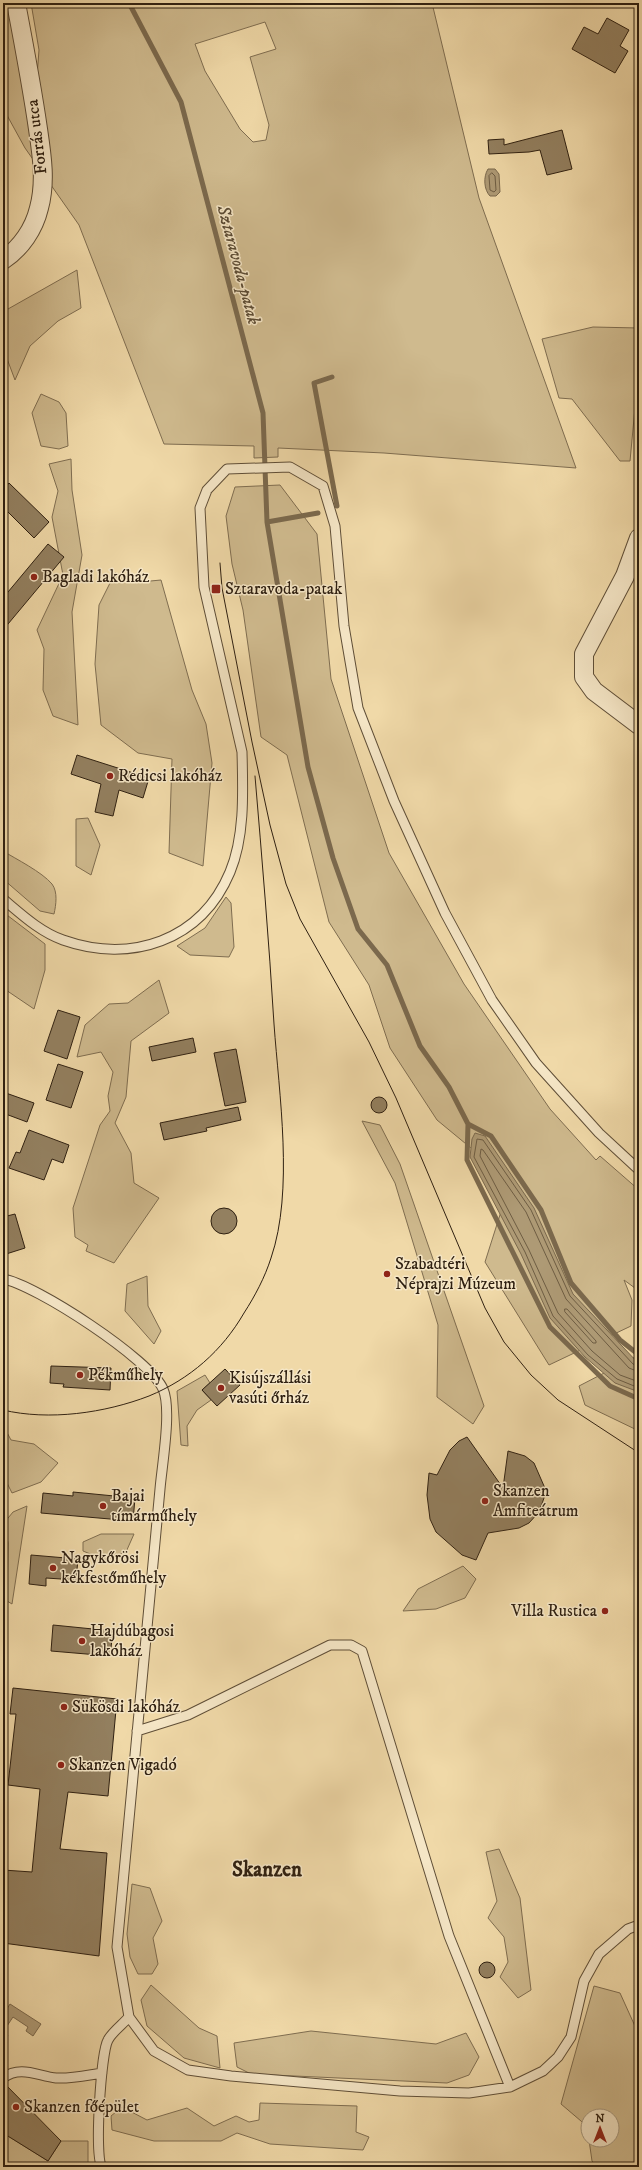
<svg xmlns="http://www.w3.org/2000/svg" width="642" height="2170" font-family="'IM FELL DW Pica',serif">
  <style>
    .green { fill: #cfba8e; stroke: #7f6d50; fill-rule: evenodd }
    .water { fill: #ae9a75; stroke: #7b694d }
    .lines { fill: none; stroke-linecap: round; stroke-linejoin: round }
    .shore { stroke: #6e5d43; stroke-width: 1 }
    .stream { stroke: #7b694d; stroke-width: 5 }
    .building { fill: #938060; stroke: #2f2011 }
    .lane-casing { stroke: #5f4e37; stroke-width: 11 }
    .street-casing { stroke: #5f4e37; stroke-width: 20 }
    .lane { stroke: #f5e6c6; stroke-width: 9 }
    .street { stroke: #f5e6c6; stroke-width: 18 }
    .tram { stroke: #2f2011; stroke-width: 1 }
    .poi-dot { fill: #8f2418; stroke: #f5e6c6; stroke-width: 1.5 }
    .labels { text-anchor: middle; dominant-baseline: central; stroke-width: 3; stroke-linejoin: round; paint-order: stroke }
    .street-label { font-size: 17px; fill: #2f2011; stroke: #f5e6c6 }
    .poi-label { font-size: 17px; fill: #2f2011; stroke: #f5e6c6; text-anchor: start }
    .water-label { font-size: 18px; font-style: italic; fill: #5b4b34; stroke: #f5e6c6 }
    .district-label { font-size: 21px; font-weight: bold; fill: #2f2011; stroke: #f5e6c6 }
  </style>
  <rect width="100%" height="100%" fill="#f0d9a8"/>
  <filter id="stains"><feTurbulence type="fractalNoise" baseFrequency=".005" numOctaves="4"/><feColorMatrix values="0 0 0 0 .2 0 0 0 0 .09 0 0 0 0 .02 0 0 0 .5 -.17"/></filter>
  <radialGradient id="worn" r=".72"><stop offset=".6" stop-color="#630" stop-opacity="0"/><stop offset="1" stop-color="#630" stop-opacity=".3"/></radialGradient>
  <!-- green -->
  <path class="green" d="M3 3H16L35 103 39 50 31 3H432L479 198 576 468 384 453 278 448V457L254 458V446L164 444 79 225 25 148 3 108ZM265 22 276 49 250 57 269 125 266 140 253 142 240 129 205 71 195 44Z
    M77 270 81 308 58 321 30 346 15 380 3 348V309H8Z
    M593 327 639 328V365L630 461H620L572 399 559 398 542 339Z
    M41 394 59 402 66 413 68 446 59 449 41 446 32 413Z
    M71 459 72 490 82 555 72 612 78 725 53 716 43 690 44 649 37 630 63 575 52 517 58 491 49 464Z
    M280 485 317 534 331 679 389 853 464 984 550 1109 596 1160 600 1156 639 1190V1291L624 1280 632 1300 631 1326 549 1365 485 1262 505 1199 483 1158 437 1120 390 1048 369 985 329 922 287 755 261 737 243 610 232 564 226 516 235 487Z
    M115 573 140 582 161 580 192 690 206 724 212 763 203 866 169 853 172 759 138 753 101 725 95 664 99 605Z
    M88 818 100 845 91 875 76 866V819Z
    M3 851C16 859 42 872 52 884 58 892 56 905 54 914L40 911 3 879Z
    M226 897 231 903 234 947 229 957 190 955 177 946 205 928Z
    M3 912 45 944V970L34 1009 3 988Z
    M159 980 169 1013 131 1041 126 1097 115 1123 131 1153 134 1183 159 1198 114 1263 86 1251 88 1245 75 1237 73 1208 100 1125 110 1111 108 1096 113 1072 101 1052 77 1057 85 1025 109 1004 128 1003Z
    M362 1121 380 1125 400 1164 484 1406 473 1424 437 1397 438 1325 395 1183Z
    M147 1276 148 1306 161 1331 154 1344 125 1311 127 1284Z
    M639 1355V1431L585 1405 579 1386Z
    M205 1375 210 1383 202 1390 211 1400 197 1410 187 1426 188 1446 181 1445 177 1391Z
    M3 1425 11 1440 34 1444 58 1463 41 1482 12 1493 3 1475Z
    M27 1506 12 1604 7 1601 8 1543 4 1523 13 1512Z
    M101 1534H134L126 1552 105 1560 83 1551V1542Z
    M463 1566 476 1579 465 1598 436 1609 403 1611 418 1589Z
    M499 1849 520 1898 531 1990 518 1998 500 1977 508 1962 504 1937 488 1918 497 1901 486 1852Z
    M132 1884 150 1888 162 1921 153 1938 158 1964 152 1974H138L130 1957 127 1934Z
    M151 1985 199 2028 217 2036 220 2068 184 2058 147 2026 141 2000Z
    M594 1986 620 1993 639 2035V2167H597L592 2161 589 2140H612V2116H588V2130V2127L561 2104Z
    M311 2031 436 2044 466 2033 479 2057 469 2075 447 2083 251 2074 237 2067 234 2043Z
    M260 2103 357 2106 356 2132 369 2137 363 2150 270 2144 237 2133 221 2141H154L112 2130 111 2116 122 2107 147 2120 187 2108 214 2126 236 2116 249 2122 259 2120Z
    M3 2133 48 2161 61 2141H88V2167H3Z"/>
  <!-- water -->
  <path class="water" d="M488 169H495L499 174 500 192 496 196H490C484 190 483 177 488 169Z
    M475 1133 485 1136 534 1208 573 1294 639 1364V1392L615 1383 585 1357 550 1318 521 1254 470 1157 472 1139Z
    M10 2004 41 2024 33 2036 26 2031 28 2027 13 2017 3 2032 8 2035 3 2042V2015Z"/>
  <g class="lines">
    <!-- shore -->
    <path class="shore" d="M492 173 495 176 496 190 494 192 490 190 489 176Z
      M565 1309H567L596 1341V1343H593L565 1312Z
      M639 1367 633 1364 570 1296 531 1210 483 1140 477 1139 474 1157 525 1252 553 1316 588 1355 617 1379 639 1388
      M639 1372 629 1368 566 1299 526 1212 483 1150 481 1149 480 1156 529 1250 558 1313 592 1351 620 1375 639 1382"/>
    <!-- stream -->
    <path class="stream" d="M129 3 181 102 263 413 267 522 308 767 333 858 358 929 387 965 420 1046 449 1087 468 1124 491 1136 541 1210 571 1283 620 1340 639 1355
      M332 377 314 383 337 506
      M267 522 318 513
      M468 1124 467 1160 550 1327 610 1386 639 1399"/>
  </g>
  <!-- building -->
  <path class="building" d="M607 18 629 30 620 46 628 51 615 73 572 49 584 27 598 34Z
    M562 130 572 169 547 175 540 150 529 152 489 154 488 140 504 139V145Z
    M9 483 49 522 34 538 3 507V490Z
    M48 544 64 557 3 630V598Z
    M77 755 149 778 143 798 119 790 113 816 95 812 101 784 71 774Z
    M58 1010 80 1017 67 1059 44 1051Z
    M193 1038 196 1052 152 1061 149 1047Z
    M236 1049 246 1102 225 1106 214 1053Z
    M58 1064 83 1072 71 1108 46 1100Z
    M3 1092 34 1103 27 1122 3 1113Z
    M371 1105a8 8 0 1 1 16 0a8 8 0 1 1-16 0Z
    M238 1107 241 1120 206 1128 207 1131 164 1140 160 1123Z
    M29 1130 69 1145 63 1163 52 1159 44 1180 9 1168 16 1152 20 1153Z
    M211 1221a13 13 0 1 1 26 0a13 13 0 1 1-26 0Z
    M15 1214 25 1248 3 1255V1217Z
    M51 1366 111 1368 110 1390 63 1387 64 1384 50 1383Z
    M225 1369 240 1385 217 1406 202 1390Z
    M467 1437 503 1488 508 1451 525 1456 534 1463 544 1486V1498L539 1512 529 1523 519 1528 488 1533 476 1560 462 1555 436 1532 430 1519 427 1495 429 1473 437 1475 450 1450 459 1441Z
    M73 1492 135 1498 133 1521 41 1513 43 1493 73 1496Z
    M31 1555 78 1559 76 1580 46 1578V1586L29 1584Z
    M53 1625 113 1631 110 1656 51 1651Z
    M13 1688 117 1699 108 1796 68 1792 60 1849 107 1853 99 1956 3 1943V1870L32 1872 40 1789 8 1785 16 1714H10Z
    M479 1970a8 8 0 1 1 16 0a8 8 0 1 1-16 0Z
    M3 2084H5L61 2141 48 2161 3 2133Z"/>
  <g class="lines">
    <defs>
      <path id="lane" d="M3 899C21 914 40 932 63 940 131 964 201 941 230 872 245 836 243 791 242 752L204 587 200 508 207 490 227 469 290 467 323 486 335 526 344 626 358 708 394 801 445 913 492 1000 536 1063 599 1133 639 1170
        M3 1279C35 1284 151 1360 163 1389 172 1409 162 1465 160 1489L117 1947 129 2017C123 2024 112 2032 108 2040 101 2052 94 2158 102 2167
        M137 1731 188 1715 330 1645H351L362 1651 449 1936 510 2087
        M129 2017 154 2051 188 2070 231 2076 400 2091 469 2093 510 2087 543 2071 558 2057 571 2037 584 1981 599 1954 628 1929 639 1925
        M3 2078C20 2065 38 2076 56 2078 71 2079 88 2075 102 2073"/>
      <path id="street" d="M3 260C21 248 34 229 39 208 46 182 42 156 38 129 32 87 24 45 16 3
        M639 538 625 576 584 654V677L594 691 639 725"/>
    </defs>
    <!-- lane casing -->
    <use href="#lane" class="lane-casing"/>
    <!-- street casing -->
    <use href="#street" class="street-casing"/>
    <!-- lane -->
    <use href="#lane" class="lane"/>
    <!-- street -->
    <use href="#street" class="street"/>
    <!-- tram -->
    <path class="tram" d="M220 563 222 588 252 742 270 825 286 884 300 919 369 1042 396 1098 485 1308 504 1342 531 1375 558 1400 639 1453
      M3 1410C49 1421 105 1413 149 1396 190 1379 222 1351 244 1313 255 1296 265 1277 271 1258 294 1191 279 1094 274 1024 269 941 262 859 255 776"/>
  </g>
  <!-- markers -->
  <g class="poi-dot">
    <circle cx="34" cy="577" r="4"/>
    <rect x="211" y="584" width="10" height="10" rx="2"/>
    <circle cx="110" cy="776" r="4"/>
    <circle cx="387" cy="1274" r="4"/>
    <circle cx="80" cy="1375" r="4"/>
    <circle cx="221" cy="1388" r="4"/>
    <circle cx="485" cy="1501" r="4"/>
    <circle cx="103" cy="1506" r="4"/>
    <circle cx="53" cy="1568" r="4"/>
    <circle cx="605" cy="1611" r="4"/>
    <circle cx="82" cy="1641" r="4"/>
    <circle cx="64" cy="1707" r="4"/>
    <circle cx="61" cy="1765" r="4"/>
    <circle cx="16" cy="2107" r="4"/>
  </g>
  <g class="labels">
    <!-- street labels -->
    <g class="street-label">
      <text transform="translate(37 137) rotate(-97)">Forrás utca</text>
    </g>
    <!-- poi labels -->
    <g class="poi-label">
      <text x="42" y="577">Bagladi lakóház</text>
      <text x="225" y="589">Sztaravoda-patak</text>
      <text x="118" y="776">Rédicsi lakóház</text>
      <text x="395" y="1264">Szabadtéri<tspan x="395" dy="20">Néprajzi Múzeum</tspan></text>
      <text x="88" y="1375">Pékműhely</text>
      <text x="229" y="1378">Kisújszállási<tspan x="229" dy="20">vasúti őrház</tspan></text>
      <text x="493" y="1491">Skanzen<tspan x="493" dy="20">Amfiteátrum</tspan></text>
      <text x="111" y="1496">Bajai<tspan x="111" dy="20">tímárműhely</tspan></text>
      <text x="61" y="1558">Nagykőrösi<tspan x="61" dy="20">kékfestőműhely</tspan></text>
      <text x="597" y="1611" text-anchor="end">Villa Rustica</text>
      <text x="90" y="1631">Hajdúbagosi<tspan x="90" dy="20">lakóház</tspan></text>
      <text x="72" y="1707">Sükösdi lakóház</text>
      <text x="69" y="1765">Skanzen Vigadó</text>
      <text x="24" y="2107">Skanzen főépület</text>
    </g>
    <!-- water labels -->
    <g class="water-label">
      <text transform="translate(238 265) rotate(75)">Sztaravoda-patak</text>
    </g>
    <!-- district labels -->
    <g class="district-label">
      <text x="267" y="1870">Skanzen</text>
    </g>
  </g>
  <!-- margin -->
  <rect width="642" height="2170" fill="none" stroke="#f0d9a8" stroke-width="16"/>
  <rect x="4" y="4" width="634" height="2162" fill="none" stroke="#2f2011" stroke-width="2"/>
  <rect x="8" y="8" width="626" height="2154" fill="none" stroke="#2f2011"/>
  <!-- north arrow -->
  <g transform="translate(600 2128)"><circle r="19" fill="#f5e6c6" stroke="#a6977e"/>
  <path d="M0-3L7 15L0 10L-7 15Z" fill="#8f2418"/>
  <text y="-6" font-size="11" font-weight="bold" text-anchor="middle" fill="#2f2011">N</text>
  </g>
  <rect width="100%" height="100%" filter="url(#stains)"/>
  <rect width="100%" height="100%" fill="url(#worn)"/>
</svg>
